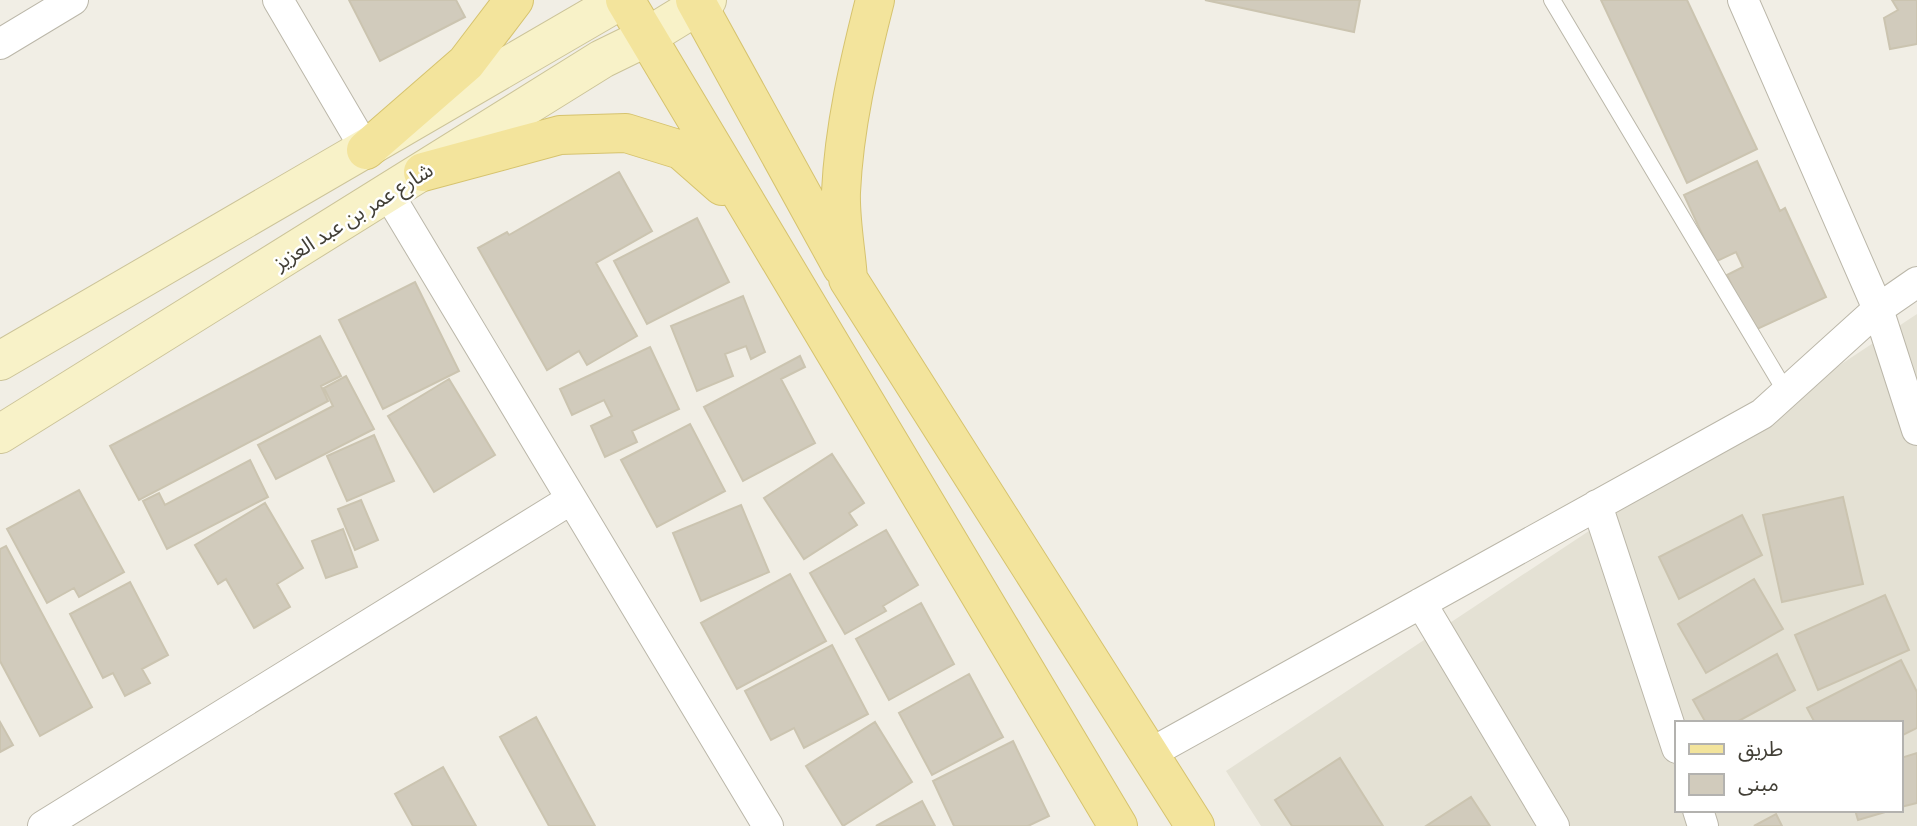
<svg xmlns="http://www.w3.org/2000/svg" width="1917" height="826" font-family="'PT Sans Narrow','Noto Sans Arabic',sans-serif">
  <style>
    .residential { fill: #e4e1d4; fill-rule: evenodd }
    .building { fill: #d1cbbc; stroke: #cbc4b0; stroke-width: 2 }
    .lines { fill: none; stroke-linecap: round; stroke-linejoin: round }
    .service-casing { stroke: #bbb7a9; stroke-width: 18 }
    .minor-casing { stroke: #bbb7a9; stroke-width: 32 }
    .secondary-casing { stroke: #ccc499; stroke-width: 40 }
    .primary-casing { stroke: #d6c36e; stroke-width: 40 }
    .service { stroke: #fff; stroke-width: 16 }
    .minor { stroke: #fff; stroke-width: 30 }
    .secondary { stroke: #f8f2c8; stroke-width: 38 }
    .primary { stroke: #f3e49c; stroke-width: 38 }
    .labels { text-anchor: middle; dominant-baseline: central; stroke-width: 5; stroke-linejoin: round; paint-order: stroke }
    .street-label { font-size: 21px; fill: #423f36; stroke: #fff }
  </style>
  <rect width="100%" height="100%" fill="#f1eee5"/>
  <!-- residential -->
  <path class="residential" d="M1917 314V826H1261L1226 771ZM1677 723H1901V810H1677Z"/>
  <!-- building -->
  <path class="building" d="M349 0H456L465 17 380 61Z
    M1205 0H1360L1354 32Z
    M1601 0H1687L1757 149 1687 183Z
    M1892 0H1917V44L1890 49 1884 18 1898 10Z
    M1757 161 1780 211 1785 208 1826 297 1753 331 1727 275 1743 267 1736 252 1715 262 1684 195Z
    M619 172 652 231 596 263 637 336 587 365 579 351 547 370 478 248 507 232 509 235Z
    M697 218 729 282 647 324 614 261Z
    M415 282 459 371 383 409 339 320Z
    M743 296 765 352 751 359 746 346 725 354 733 376 697 391 671 326Z
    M320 336 341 376 321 386 328 401 139 500 110 446Z
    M650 347 679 409 632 431 637 442 605 457 591 426 612 416 604 400 572 415 560 389Z
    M800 356 805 367 781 379 815 443 743 481 704 407Z
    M346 376 374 429 276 479 258 445 333 406 324 388Z
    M449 379 495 455 434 492 388 416Z
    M690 424 725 491 657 527 621 460Z
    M374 435 394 481 347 501 327 456Z
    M832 454 864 503 849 513 857 525 804 559 764 498Z
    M250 460 268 497 167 549 143 501 159 493 165 505Z
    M79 490 124 572 79 597 74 588 47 603 7 529Z
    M1843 497 1863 584 1782 602 1763 515Z
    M361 500 378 540 355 550 338 509Z
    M265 503 303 568 277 584 290 607 254 628 226 579 218 584 195 545Z
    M741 505 769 572 701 601 673 533Z
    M1742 515 1762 555 1679 599 1659 557Z
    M343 529 357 567 326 578 312 541Z
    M886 530 918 585 883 606 886 611 845 634 810 573Z
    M6 546 92 707 40 736 0 661V549Z
    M790 574 826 641 737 689 701 623Z
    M1754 579 1783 629 1706 673 1678 624Z
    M130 582 168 655 142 669 150 683 125 696 113 673 103 678 70 614Z
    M1885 595 1909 650 1818 690 1795 635Z
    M921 603 954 664 889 700 856 639Z
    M832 645 868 714 804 748 794 728 771 740 745 691Z
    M1777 654 1795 690 1735 723H1706L1693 700Z
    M1901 660 1917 692V728L1901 736V723H1815L1807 708Z
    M969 674 1003 737 932 775 899 713Z
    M536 717 595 826H549L500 737Z
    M0 722 13 745 0 752Z
    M875 722 912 782 843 826 806 766Z
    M1013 741 1049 816 1028 826H954L933 781Z
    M1917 753V803L1901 807V758Z
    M1340 758 1383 826H1292L1275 800Z
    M443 767 476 826H413L395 794Z
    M1471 797 1490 826H1426Z
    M922 801 935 826H876Z
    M1855 810H1892L1858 820Z
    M1776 814 1782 826H1754Z"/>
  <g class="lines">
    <defs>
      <path id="service" d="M1552 0 1786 392"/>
      <path id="minor" d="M278 0 366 150
        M1743 0 1878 309 1917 430
        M0 44 73 0
        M389 195 768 826
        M1597 505 1677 748
        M1421 603 1554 826
        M1149 754 1762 414 1878 309 1917 282
        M1698 810 1703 826
        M43 826 570 500"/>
      <path id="secondary" d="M0 361 621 0
        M0 434 602 59 645 38 707 0"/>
      <path id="primary" d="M625 0 1118 826
        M695 0 842 267
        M875 0C859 63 844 127 841 192 840 220 846 250 848 279L1195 826
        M366 150 466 63 514 0
        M423 172 560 135 626 133 681 150 722 186"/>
    </defs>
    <!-- service casing -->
    <use href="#service" class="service-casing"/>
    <!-- minor casing -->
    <use href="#minor" class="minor-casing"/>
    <!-- secondary casing -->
    <use href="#secondary" class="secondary-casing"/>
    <!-- primary casing -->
    <use href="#primary" class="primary-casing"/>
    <!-- service -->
    <use href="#service" class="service"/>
    <!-- minor -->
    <use href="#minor" class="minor"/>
    <!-- secondary -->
    <use href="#secondary" class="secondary"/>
    <!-- primary -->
    <use href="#primary" class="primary"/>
  </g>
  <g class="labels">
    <!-- street labels -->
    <g class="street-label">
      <text transform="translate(353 216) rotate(-32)">شارع عمر بن عبد العزيز</text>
    </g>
  </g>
  <!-- legend -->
  <rect x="1675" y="721" width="228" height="91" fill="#ffffff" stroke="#b3b2af" stroke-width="2"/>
  <rect x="1689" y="744" width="35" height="10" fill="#f3e49c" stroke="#b3b2af" stroke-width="2"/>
  <text x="1738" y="756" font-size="21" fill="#423f36">طريق</text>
  <rect x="1689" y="774" width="35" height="21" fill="#d1cbbc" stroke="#b3b2af" stroke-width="2"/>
  <text x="1738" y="791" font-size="21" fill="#423f36">مبنى</text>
</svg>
